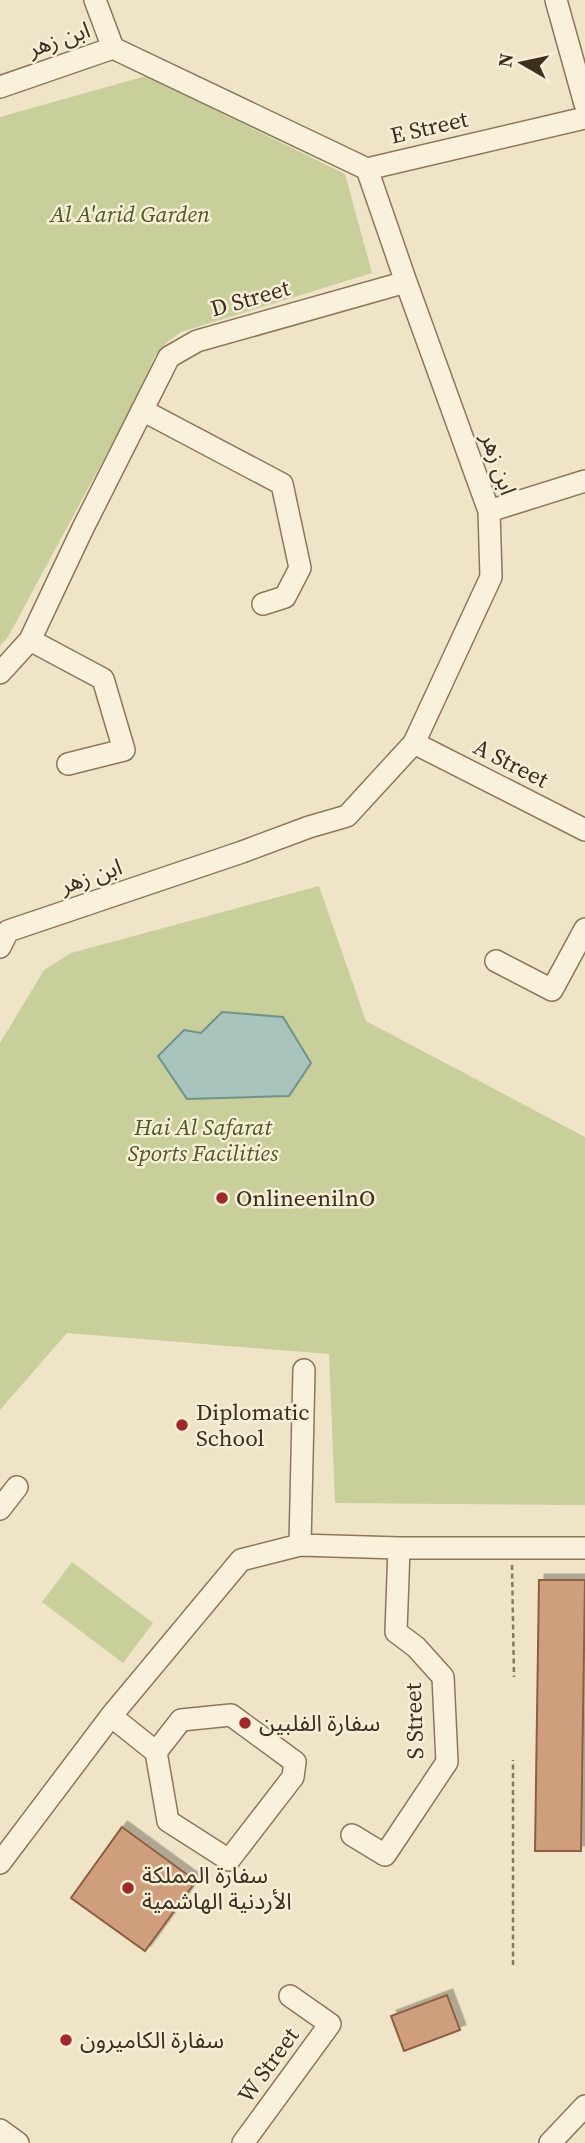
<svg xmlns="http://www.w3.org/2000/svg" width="585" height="2143" font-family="'Source Serif 4','Noto Sans Arabic',serif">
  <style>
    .green { fill: #c9cf9b }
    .water { fill: #a9c4bc; stroke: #6f938a; stroke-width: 2 }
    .building { fill: #cf9f7d; stroke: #8d5f41; stroke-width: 2; filter: url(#shadow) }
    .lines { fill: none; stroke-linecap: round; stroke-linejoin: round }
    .minor-casing { stroke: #8d765c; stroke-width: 24 }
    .path { stroke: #8d765c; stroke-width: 2.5; stroke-dasharray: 5 3.5; stroke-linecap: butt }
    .minor { stroke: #faf1dc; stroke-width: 21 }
    .poi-dot { fill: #9e2a2b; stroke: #f7eed8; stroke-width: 2.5 }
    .labels { text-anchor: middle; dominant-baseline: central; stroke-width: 5; stroke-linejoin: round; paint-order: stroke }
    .street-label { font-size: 23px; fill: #3d2e20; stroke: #f7eed8 }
    .park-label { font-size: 23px; font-style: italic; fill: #4d5a26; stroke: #f7eed8 }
    .poi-label { font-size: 23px; fill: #3d2e20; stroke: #f7eed8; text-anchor: start }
  </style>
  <defs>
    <filter id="shadow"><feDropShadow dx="5.5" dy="-5.5" stdDeviation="0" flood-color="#0004"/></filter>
  </defs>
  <rect width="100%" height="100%" fill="#f0e4c8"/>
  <!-- green -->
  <path class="green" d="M146 76 345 174 372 273 181 332 167 342 155 356 126 418 8 637 0 646V117Z
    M319 886 366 1021 585 1137V1505L335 1503 329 1354 67 1333 0 1410V1043L44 970 71 953Z
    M72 1562 153 1623 123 1663 42 1602Z"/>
  <!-- water -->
  <path class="water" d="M222 1012 283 1017 311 1063 289 1096 187 1099 158 1056 184 1030 201 1033Z"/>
  <!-- building -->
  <path class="building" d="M539 1580H585L581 1851H535Z
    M122 1827 196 1881 145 1951 71 1898Z
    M447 1995 460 2030 404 2051 391 2016Z"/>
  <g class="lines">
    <defs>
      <path id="minor" d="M95 0 113 48
        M556 0 585 104
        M0 87 113 48 367 169 406 282 489 511 491 577 414 743 347 816 309 827 242 852 8 931 0 947
        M367 169 585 118
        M142 410 282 484 300 568 285 597 263 604
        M489 511 585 481
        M30 640 103 679 124 750 68 764
        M0 673 30 640 82 530 169 357 197 341 406 282
        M414 743 585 830
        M496 961 552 990 585 929
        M0 1509 17 1487
        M300 1545 304 1370
        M111 1716 156 1752 168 1821 229 1860 293 1777 295 1762 231 1715 181 1720 156 1752
        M352 1835 385 1855 447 1762 443 1677 416 1647 396 1632 399 1548
        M0 1863 111 1716 241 1560 300 1545 399 1548H585
        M0 2130 18 2143
        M243 2143 330 2024 290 1996
        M550 2143 585 2106"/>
    </defs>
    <!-- minor casing -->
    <use href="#minor" class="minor-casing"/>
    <!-- path -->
    <path class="path" d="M512 1565 514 1677
      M513 1965V1760"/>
    <!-- minor -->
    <use href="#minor" class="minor"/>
  </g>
  <!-- markers -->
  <g class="poi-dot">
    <circle cx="222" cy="1198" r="7"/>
    <circle cx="182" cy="1425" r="7"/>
    <circle cx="245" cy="1723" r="7"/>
    <circle cx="128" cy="1888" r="7"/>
    <circle cx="66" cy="2040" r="7"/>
  </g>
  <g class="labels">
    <!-- street labels -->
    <g class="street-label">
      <text transform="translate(59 39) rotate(-19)">ابن زهر</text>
      <text transform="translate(429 127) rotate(-13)">E Street</text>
      <text transform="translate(250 298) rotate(-16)">D Street</text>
      <text transform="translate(499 464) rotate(71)">ابن زهر</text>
      <text transform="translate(511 763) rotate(27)">A Street</text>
      <text transform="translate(91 876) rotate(-19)">ابن زهر</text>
      <text transform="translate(414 1721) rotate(-92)">S Street</text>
      <text transform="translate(268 2065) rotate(-54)">W Street</text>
    </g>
    <!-- park labels -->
    <g class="park-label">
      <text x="130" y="214">Al A'arid Garden</text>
      <text x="203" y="1127">Hai Al Safarat<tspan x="203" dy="26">Sports Facilities</tspan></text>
    </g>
    <!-- poi labels -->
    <g class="poi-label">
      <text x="236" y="1198">OnlineenilnO</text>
      <text x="196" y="1412">Diplomatic<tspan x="196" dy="26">School</tspan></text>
      <text x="259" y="1723">سفارة الفلبين</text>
      <text x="142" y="1875">سفارة المملكة<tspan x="142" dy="26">الأردنية الهاشمية</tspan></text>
      <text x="80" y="2040">سفارة الكاميرون</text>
    </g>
  </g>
  <!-- north arrow -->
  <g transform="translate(522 63) rotate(279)" stroke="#f7eed8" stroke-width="5" paint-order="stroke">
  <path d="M0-5L12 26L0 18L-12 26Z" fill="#3d2e20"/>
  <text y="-10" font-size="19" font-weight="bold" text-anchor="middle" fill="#3d2e20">N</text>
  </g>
</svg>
